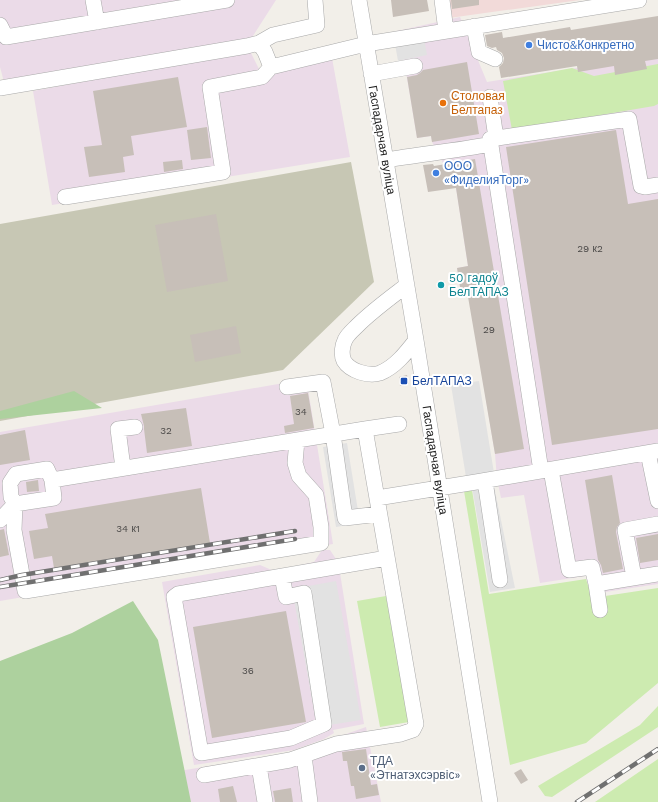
<svg xmlns="http://www.w3.org/2000/svg" width="658" height="802" font-family="'Work Sans',sans-serif">
  <style>
    .commercial { fill: #f2dad9 }
    .industrial { fill: #ebdbe8 }
    .construction { fill: #c7c7b4 }
    .grass { fill: #cdebb0 }
    .forest { fill: #add19e }
    .parking { fill: #e2e2e2 }
    .building { fill: #c7bfb8 }
    .lines { fill: none; stroke-linecap: round; stroke-linejoin: round }
    .minor-casing { stroke: #a9a9a9; stroke-width: 16 }
    .minor { stroke: #fff; stroke-width: 15 }
    .rail-casing { stroke: #707070; stroke-width: 4.5 }
    .rail { stroke: #fff; stroke-width: 3; stroke-dasharray: 9; stroke-linecap: butt }
    .shop-dot { fill: #3f7fe0; stroke: #fff; stroke-width: 1.5 }
    .food-dot { fill: #e8710a; stroke: #fff; stroke-width: 1.5 }
    .culture-dot { fill: #0f9aa8; stroke: #fff; stroke-width: 1.5 }
    .transit-dot { fill: #1a4fb4; stroke: #fff; stroke-width: 1.5 }
    .service-dot { fill: #5c6f8a; stroke: #fff; stroke-width: 1.5 }
    .labels { text-anchor: middle; dominant-baseline: central; stroke-width: 4; stroke-linejoin: round; paint-order: stroke }
    .number-label { font-size: 10px; fill: #4b4948 }
    .shop-label { font-size: 12px; fill: #366cbe; stroke: #fff; text-anchor: start }
    .food-label { font-size: 12px; fill: #c56008; stroke: #fff; text-anchor: start }
    .street-label { font-size: 12px; fill: #222; stroke: #fff }
    .culture-label { font-size: 12px; fill: #0d838f; stroke: #fff; text-anchor: start }
    .transit-label { font-size: 12px; fill: #164399; stroke: #fff; text-anchor: start }
    .service-label { font-size: 12px; fill: #4e5e75; stroke: #fff; text-anchor: start }
  </style>
  <rect width="100%" height="100%" fill="#f2efe9"/>
  <!-- commercial -->
  <path class="commercial" d="M446 0H580L449 18Z"/>
  <!-- industrial -->
  <path class="industrial" d="M0 0H276L251 39 4 82 0 67Z
    M460 17 487 82 658 55V584L592 594 590 579 585 576 540 583 524 495 501 498 497 479 495 454 468 292 461 293 457 268 468 266 456 188 432 142 431 136 417 138 406 72 397 31Z
    M250 51 260 71 332 58 350 157 52 205 33 91Z
    M284 383 308 389 333 544 0 601V432Z
    M322 550H330L336 559 340 573 364 724 333 730 334 733 324 739 294 750 194 765 162 582 260 565 274 571 314 562Z
    M366 727 381 802H172L179 771 295 752Z"/>
  <!-- construction -->
  <path class="construction" d="M351 162 374 282 283 370 0 421V224Z"/>
  <!-- grass -->
  <path class="grass" d="M658 64V104L654 106 512 130 503 81 572 68 594 76Z
    M472 490 489 594 586 579 592 598 658 588V683L586 743 510 765 464 491Z
    M386 596 409 722 380 727 357 601Z
    M658 706V727L552 797 545 796 538 786 640 725Z
    M658 759V802H595Z"/>
  <!-- forest -->
  <path class="forest" d="M74 391 102 408 0 419V411Z
    M133 601 158 640 191 802H0V661L72 633Z"/>
  <!-- parking -->
  <path class="parking" d="M424 38 427 55 398 61 395 44Z
    M479 381 494 473 466 477 451 385Z
    M347 443 360 523 336 527 323 447Z
    M494 486 515 588 490 592 472 487Z
    M336 581 361 720 317 727 292 589Z"/>
  <!-- building -->
  <path class="building" d="M391 0H427L429 11 393 17Z
    M451 0H479V5L452 9Z
    M658 16V59L645 61 647 69 615 75 614 66 578 72 577 66 501 78 499 67 503 63 504 58 502 53 497 50 496 47 492 48 487 46 485 35 502 32 503 38 570 27 571 30Z
    M467 62 479 134 432 142 431 136 417 138 407 77 417 75 420 73 423 70Z
    M178 77 187 127 131 136 134 155 123 157 125 172 89 177 84 147 102 145 93 91Z
    M207 127 211 158 191 160 187 130Z
    M616 130 628 204 658 199V429L552 445 506 147Z
    M475 159 524 449 495 454 467 291 461 293 457 268 468 266 456 188 428 192 423 165 433 164 434 166Z
    M182 160 183 169 164 172 163 162Z
    M216 214 228 281 167 292 155 225Z
    M236 326 241 353 195 362 190 335Z
    M407 375 409 384 400 386 399 377Z
    M308 393 314 428 285 433 284 426 294 424 290 396Z
    M186 408 192 446 147 453 144 429V426L141 414Z
    M25 430 30 460 0 465V435Z
    M612 475 620 523 617 527 616 532 623 569 603 573 601 565 598 560 585 480Z
    M38 480 39 491 27 492 26 482Z
    M201 488 210 543 54 568 52 556 34 559 29 531 48 528 45 514Z
    M4 529 9 555 0 557V530Z
    M658 534V560L640 563 636 538Z
    M286 611 306 722 212 738 193 627Z
    M366 749 371 785 377 784 379 795 356 799 354 786H351L347 761H343L342 752Z
    M521 769 528 780 521 784 514 773Z
    M233 786 237 802H220L218 789Z
    M291 788 293 802H275L273 791Z"/>
  <g class="lines">
    <defs>
      <path id="minor" d="M93 0 97 22
        M359 0 416 340 490 802
        M442 0 446 31
        M0 25 6 37 227 0
        M474 26 479 52 495 59
        M259 43 265 52 271 67
        M371 74 415 66
        M0 88 247 46 259 43 273 35 317 25 315 0
        M490 97 496 138
        M386 160C420 154 456 151 491 144
        M65 197 223 172 210 87 262 77 271 67 366 44 639 0
        M407 285C390 298 372 311 357 326 353 330 347 335 345 340 342 346 341 355 344 361 350 371 369 377 380 373 395 367 406 353 416 340
        M287 387 323 382 333 434 345 518 379 514
        M648 453 658 501
        M123 468 118 429 135 427
        M551 470 569 570 592 567 596 584 658 574
        M541 471 490 139 629 119 641 186 645 187 658 185
        M52 480 47 469 16 474 10 483 11 497 15 504 14 530 25 591 321 543V527L316 495 299 476 295 463 297 440
        M485 481 500 580
        M377 498 476 482 658 451
        M0 520 15 504 54 498 52 480 365 429 399 424
        M282 576 286 597 304 593 324 724 291 738 201 753 174 597 178 594 387 558
        M634 577 625 530 658 524
        M596 584 600 610
        M304 756 310 802
        M259 766 265 802
        M204 775 290 760 336 744 401 734 413 730 416 724 365 429"/>
    </defs>
    <!-- minor casing -->
    <use href="#minor" class="minor-casing"/>
    <!-- minor -->
    <use href="#minor" class="minor"/>
    <defs>
      <path id="rail" d="M0 580 22 575 295 531
        M0 587 295 539
        M577 802 658 749"/>
    </defs>
    <!-- rail casing -->
    <use href="#rail" class="rail-casing"/>
    <!-- rail -->
    <use href="#rail" class="rail"/>
  </g>
  <!-- markers -->
  <g class="shop-dot">
    <circle cx="529" cy="45" r="4"/>
    <circle cx="436" cy="173" r="4"/>
  </g>
  <circle class="food-dot" cx="443" cy="103" r="4"/>
  <circle class="culture-dot" cx="441" cy="285" r="4"/>
  <rect class="transit-dot" x="400" y="377" width="8" height="8" rx="2"/>
  <circle class="service-dot" cx="362" cy="768" r="4"/>
  <g class="labels">
    <!-- number labels -->
    <g class="number-label">
      <text x="590" y="248">29 к2</text>
      <text x="489" y="329">29</text>
      <text x="301" y="411">34</text>
      <text x="166" y="430">32</text>
      <text x="128" y="528">34 к1</text>
      <text x="248" y="670">36</text>
    </g>
    <!-- shop labels -->
    <g class="shop-label">
      <text x="537" y="45">Чисто&amp;Конкретно</text>
      <text x="444" y="166">ООО<tspan x="444" dy="14">«ФиделияТорг»</tspan></text>
    </g>
    <!-- food labels -->
    <g class="food-label">
      <text x="451" y="96">Столовая<tspan x="451" dy="14">Белтапаз</tspan></text>
    </g>
    <!-- street labels -->
    <g class="street-label">
      <text transform="translate(382 140) rotate(80)">Гаспадарчая вуліца</text>
      <text transform="translate(435 460) rotate(81)">Гаспадарчая вуліца</text>
    </g>
    <!-- culture labels -->
    <g class="culture-label">
      <text x="449" y="278">50 гадоў<tspan x="449" dy="14">БелТАПАЗ</tspan></text>
    </g>
    <!-- transit labels -->
    <g class="transit-label">
      <text x="412" y="381">БелТАПАЗ</text>
    </g>
    <!-- service labels -->
    <g class="service-label">
      <text x="370" y="761">ТДА<tspan x="370" dy="14">«Этнатэхсэрвіс»</tspan></text>
    </g>
  </g>
</svg>
